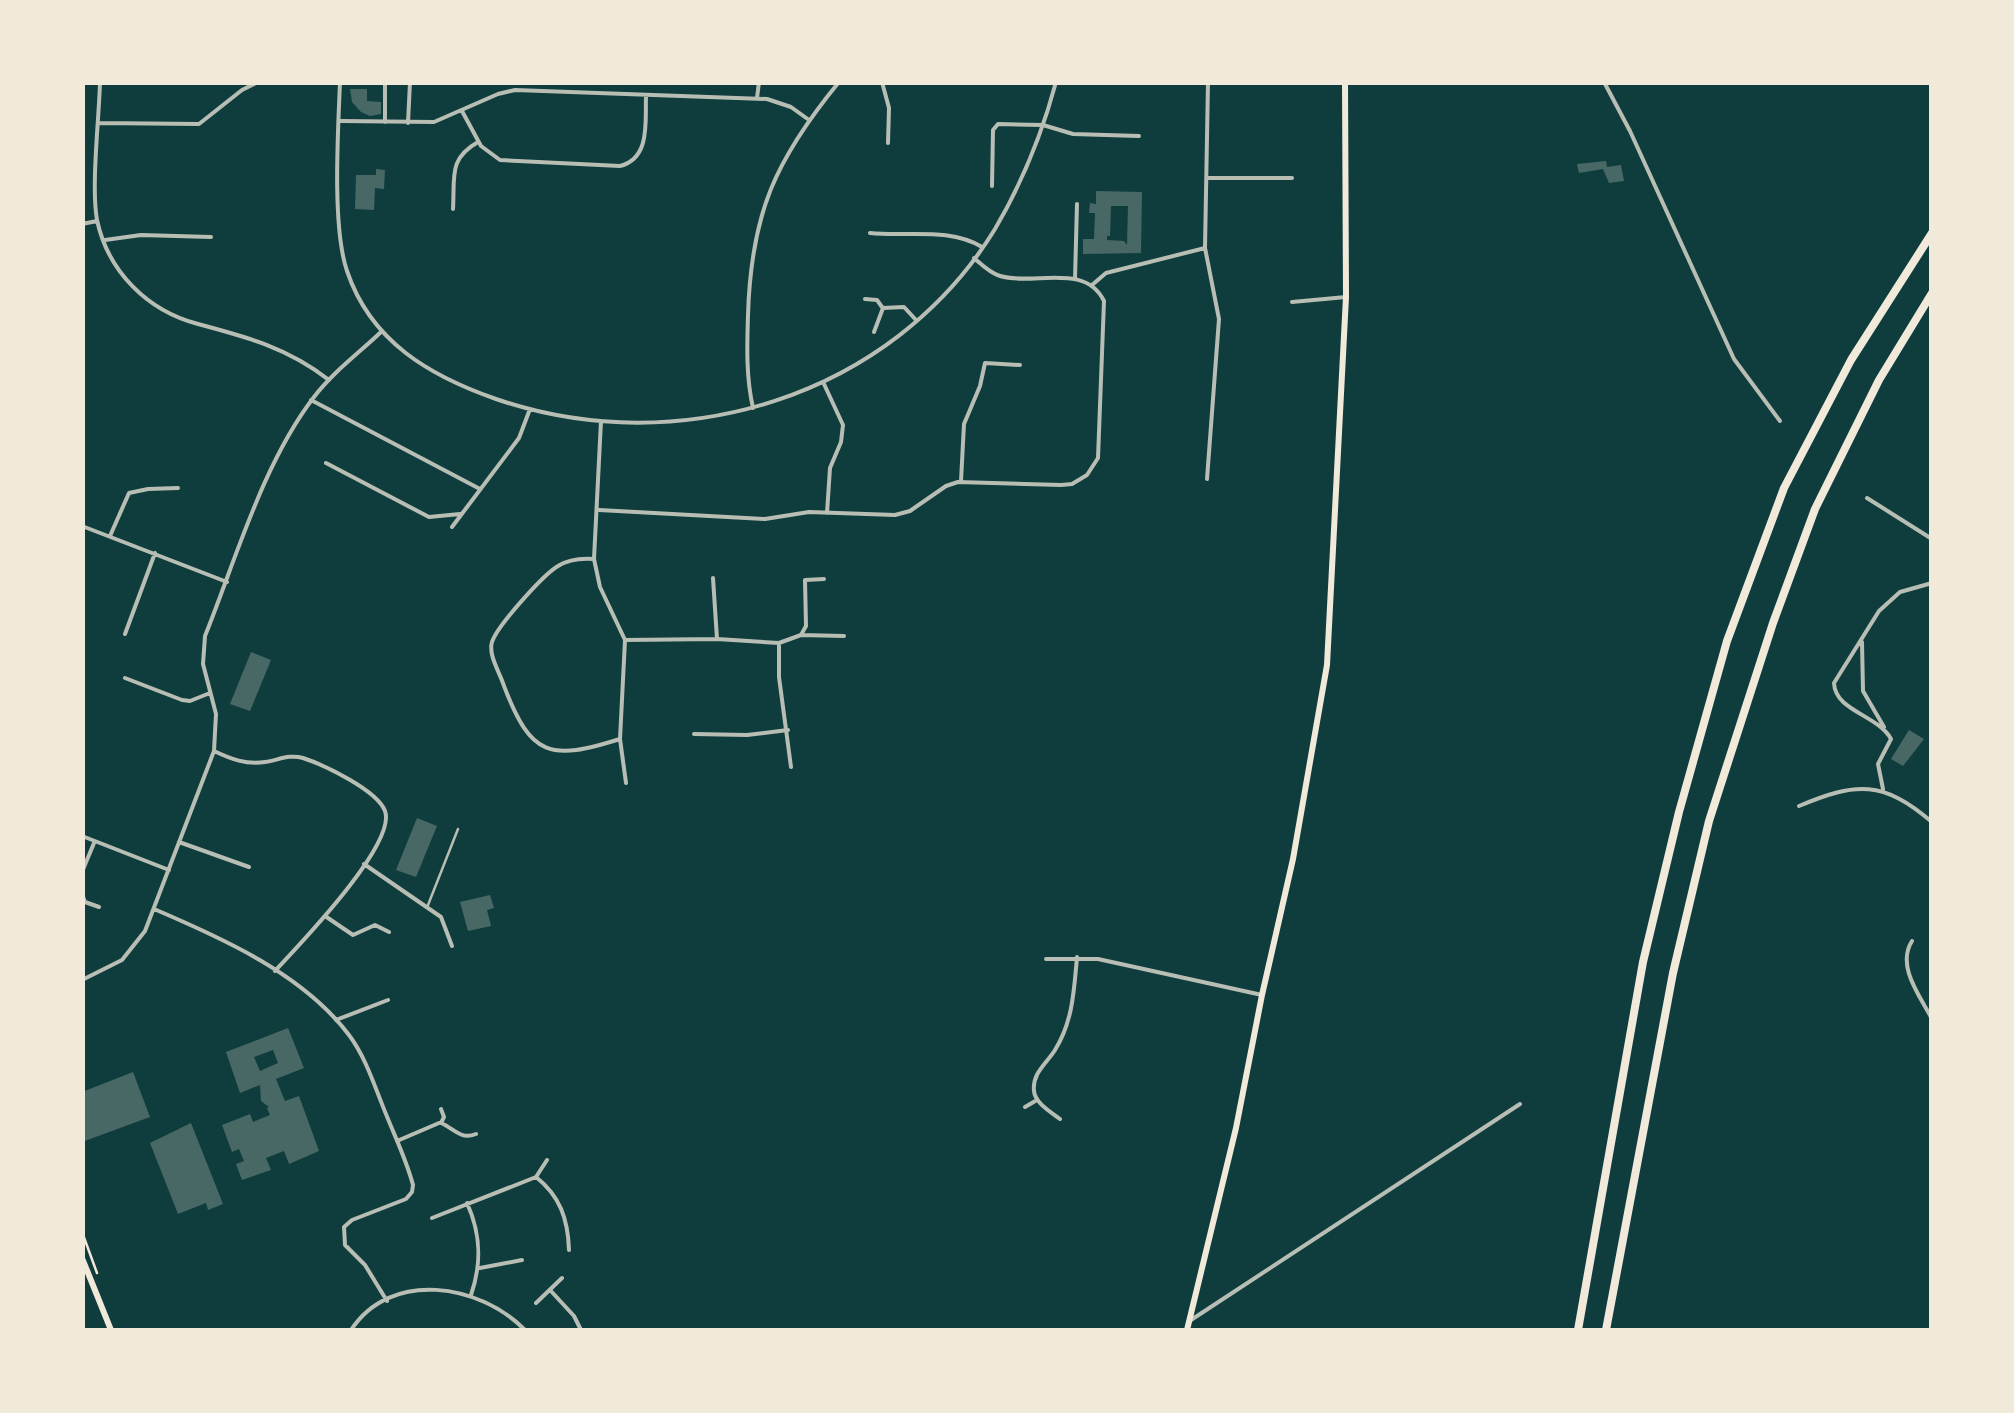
<svg xmlns="http://www.w3.org/2000/svg" width="2014" height="1413" font-family="'Titillium Web',sans-serif">
  <style>
    .building { fill: #486865; fill-rule: evenodd }
    .lines { fill: none; stroke-linecap: round; stroke-linejoin: round }
    .path { stroke: #f1e9da; stroke-width: 2.5 }
    .service { stroke: #b8beb3; stroke-width: 2.5 }
    .minor { stroke: #b8beb3; stroke-width: 4 }
    .primary { stroke: #f1e9da; stroke-width: 6 }
    .motorway { stroke: #f1e9da; stroke-width: 8 }
  </style>
  <rect width="100%" height="100%" fill="#0f3d3e"/>
  <!-- building -->
  <path class="building" d="M350 89H367V101L381 102V114L370 116 361 112 352 102Z
    M1606 161 1607 167 1621 165 1624 181 1609 183 1603 169 1579 173 1577 164Z
    M376 169 385 170 384 189 375 188 374 210 355 209 356 175H376Z
    M1096 191 1142 192 1141 253 1083 254V239H1094L1095 213H1089L1090 203 1096 204ZM1111 206H1128L1127 245 1124 241 1107 240V236H1110Z
    M251 652 271 660 250 711 230 704Z
    M1909 730 1924 739 1903 766 1891 759Z
    M417 818 437 826 416 877 396 870Z
    M490 895 494 908 487 910 491 926 468 931 460 902Z
    M288 1028 304 1068 276 1079 285 1101 299 1096 319 1151 289 1164 284 1151 266 1158 271 1170 242 1180 236 1164 244 1161 239 1149 232 1152 222 1125 250 1114 253 1122 270 1115 267 1108 269 1107 261 1101 260 1085 240 1093 226 1052ZM273 1050 278 1063 260 1071 254 1057Z
    M133 1072 150 1117 82 1142V1092Z
    M191 1123 223 1204 208 1210 206 1203 178 1214 150 1143Z"/>
  <g class="lines">
    <!-- path -->
    <path class="path" d="M82 1232 97 1273"/>
    <!-- service -->
    <path class="service" d="M428 905 458 829"/>
    <!-- minor -->
    <path class="minor" d="M100 82C99 120 91 186 97 220 108 272 148 311 198 324 247 337 288 348 329 380
      M340 82C338 132 332 227 347 271 371 342 430 376 496 399 679 462 892 397 995 229 1022 183 1042 134 1056 82
      M882 82 889 108 888 143
      M1604 82 1630 131 1734 359 1780 421
      M757 98 759 82
      M462 111 481 146 500 160 620 166C651 158 645 121 646 96
      M341 121 434 122 498 94 515 90 767 99 791 107 809 120
      M385 122V82
      M99 123 199 124 242 90 258 82
      M408 123 410 82
      M1206 178H1292
      M992 186 993 130 998 124 1043 125 1073 134 1139 136
      M453 209C455 177 448 159 478 142
      M82 224 97 221
      M870 233C907 237 949 227 982 247
      M105 240 141 235 211 237
      M1075 279 1077 204
      M1092 285 1106 273 1205 248
      M865 299 877 300 882 307
      M1292 302 1346 297
      M874 332 883 308 904 307 916 320
      M824 384 843 425 841 442 830 468 827 513
      M311 400 480 489
      M753 408C746 377 747 347 748 315 751 214 775 160 839 82
      M601 421 594 559 600 587 625 640 620 739 626 783
      M326 463 429 517 460 514
      M1207 479 1219 319 1205 248 1208 82
      M961 481 964 424 980 386 985 363 1020 365
      M1867 498 1932 539
      M599 510 765 519 809 512 895 515 910 511 946 486 958 482 1061 485 1072 484 1087 475 1098 458 1104 301C1085 262 1034 286 1000 276 990 273 982 265 974 258
      M82 526 227 582
      M452 527 519 438 530 409
      M110 536 129 493 148 489 178 488
      M594 559C581 558 569 559 558 566 543 575 497 626 492 642 488 655 500 673 504 686 531 757 550 761 620 739
      M713 578 717 639
      M125 634 155 553
      M801 635 806 626 805 580 824 579
      M625 640 717 639 779 643 801 635 844 636
      M1862 642 1863 691 1884 727
      M779 643V677L791 767
      M125 678 182 700 190 701 210 693
      M694 734 747 735 788 730
      M214 751C231 759 246 765 265 762 279 760 289 754 303 758 324 765 377 790 385 811 397 844 299 945 275 971
      M1883 789 1878 764 1891 739C1878 715 1835 711 1834 683L1879 611 1900 592 1932 583
      M1799 806C1856 782 1883 780 1932 822
      M82 836 169 870
      M179 842 249 867
      M364 864 441 917 452 946
      M82 872 94 843
      M82 894 85 902 99 907
      M154 909C222 938 303 974 349 1035 367 1059 376 1091 388 1119 397 1141 407 1162 413 1185L412 1192 406 1199 352 1220 344 1227 345 1245 365 1265 387 1301
      M325 916 353 935 375 925 389 932
      M1912 941C1896 966 1920 996 1932 1019
      M1046 959H1098L1262 995
      M82 980 122 960 145 931 214 751 216 714 203 664 205 636C236 559 263 463 314 397 333 372 359 353 381 332
      M336 1020 388 1000
      M1025 1107 1037 1100
      M441 1109 444 1117 441 1123C455 1129 460 1140 476 1134
      M1060 1119C1051 1112 1035 1103 1034 1091 1032 1073 1047 1063 1055 1050 1073 1021 1074 990 1077 957
      M397 1141 439 1123
      M536 1177 547 1160
      M467 1203C481 1234 482 1263 471 1295
      M432 1218 536 1177C560 1196 568 1219 569 1250
      M480 1268 522 1260
      M550 1290 574 1316 581 1330
      M536 1303 562 1278
      M1191 1320 1520 1104
      M351 1330C391 1269 480 1284 525 1330"/>
    <!-- primary -->
    <path class="primary" d="M82 1258 111 1330
      M1187 1330 1236 1128 1262 995 1293 859 1327 665 1346 297 1345 82"/>
    <!-- motorway -->
    <path class="motorway" d="M1578 1330 1643 962 1679 812 1727 641 1784 488 1851 360 1932 233
      M1606 1330 1673 973 1709 821 1773 623 1815 509 1879 380 1932 293"/>
  </g>
  <!-- border -->
  <rect width="2014" height="1413" fill="none" stroke="#f1e9da" stroke-width="170"/>
</svg>
